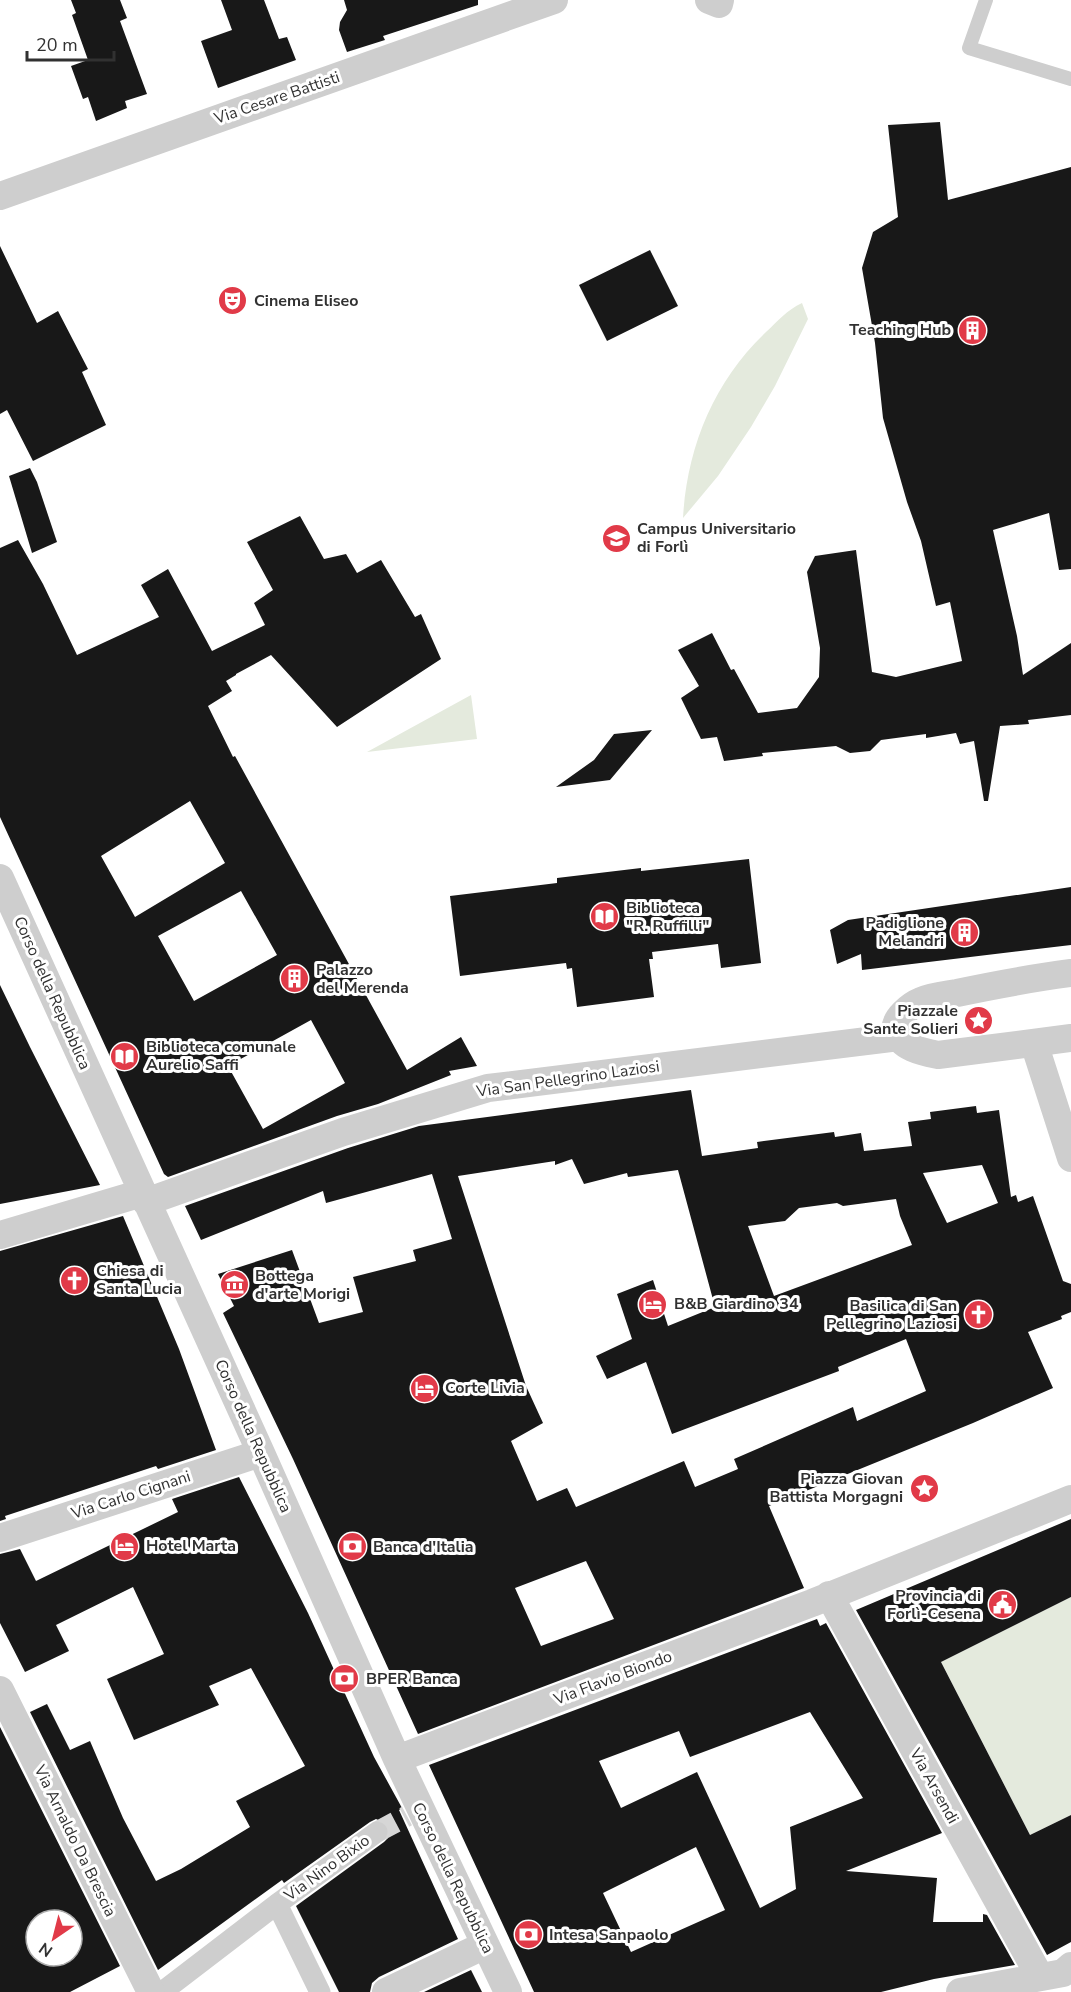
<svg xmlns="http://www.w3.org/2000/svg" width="1071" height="1992" font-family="'Nunito Sans',sans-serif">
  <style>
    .green { fill: #e4eadd }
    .building { fill: #181818; fill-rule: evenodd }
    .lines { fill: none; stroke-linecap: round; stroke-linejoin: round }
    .pedestrian-tunnel { stroke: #d6d6d6; stroke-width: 21; stroke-dasharray: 21 10; stroke-linecap: butt }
    .service { stroke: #cecece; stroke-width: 14 }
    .pedestrian { stroke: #cecece; stroke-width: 21 }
    .minor { stroke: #cecece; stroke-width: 28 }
    .labels { text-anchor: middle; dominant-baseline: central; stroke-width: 6; stroke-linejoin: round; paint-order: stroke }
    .street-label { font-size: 16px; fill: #313131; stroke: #fff }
    .poi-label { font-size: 16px; font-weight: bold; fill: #313131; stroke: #fff; text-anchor: start }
  </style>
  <rect width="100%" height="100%" fill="#fff"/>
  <!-- green -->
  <path class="green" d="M802 303 808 319 775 386 751 427 718 476 683 518C687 447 714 381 766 332 778 321 787 310 802 303Z
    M471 695 477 739 367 752Z
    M1071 1597V1815L1030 1835 941 1662Z"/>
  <!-- building -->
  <path class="building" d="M71 0H120L127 18 120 21 147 94 125 101 127 108 96 121 88 97 83 99 71 66 88 60 72 15 76 13Z
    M221 0H264L279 39 287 37 296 60 218 88 201 41 232 30Z
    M344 0H478V5L383 36 385 40 347 52 339 30 340 22 347 10Z
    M940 122 948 200 1071 167V569L1059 570 1049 513 993 530 1017 636 1023 675 1071 643V715L1028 720 1029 724 1000 726 988 801H984L974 741 960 744 956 733 926 738V734L881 740 870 751 850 753 836 746 762 753 763 756 724 761 717 737 701 739 681 698 699 686 678 650 712 633 731 670 734 669 758 713 797 708 819 677 820 648 807 572 815 556 856 550 872 672 896 677 962 661 950 602 936 606 921 541 907 502 883 418 875 343 862 268 873 232 898 217 888 125Z
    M0 246 37 323 58 311 88 369 82 372 106 425 33 461 7 410 0 414Z
    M650 250 678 306 607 341 579 285Z
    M30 468 37 482 57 542 32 553 9 476Z
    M300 516 324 559 346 554 357 573 381 560 415 617 421 614 441 659 337 727 271 655 236 674V675L226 681 232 691 208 706 233 757 235 756 407 1070 461 1037 477 1066 449 1071 451 1075 378 1104 337 1116 168 1177 164 1174 0 817V548L18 540 43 584 77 655 159 617 141 585 168 569 212 651 265 625 254 603 273 590 247 542ZM190 801 225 863 135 917 101 856ZM241 891 277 955 194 1001 158 936ZM311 1020 345 1083 263 1129 228 1066Z
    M652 730 610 780 556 787 594 760 614 734Z
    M749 859 761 963 721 968 718 944 652 952 653 959H649L654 997 577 1007 572 968 567 969 566 963 460 976 450 896 557 883V878L641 868V871Z
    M1071 887V945L862 970 861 954 837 964 830 930 848 920Z
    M0 985 30 1047 100 1185 0 1204Z
    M691 1090 702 1156 758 1148 757 1142 834 1132 835 1137 861 1133 864 1151 912 1146 908 1122 931 1119 930 1112 976 1106 977 1113 999 1110 1011 1197 1016 1195 1018 1202 1033 1196 1063 1281 1071 1284V1312L1061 1316 1062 1319 1028 1332 1053 1388 973 1423 769 1506 804 1588 418 1734 293 1459 223 1313 234 1306 218 1274 292 1250 319 1323 363 1312 353 1277 416 1261 413 1250 452 1239 432 1174 326 1203 323 1191 201 1240 185 1206 348 1148 419 1126ZM572 1159 584 1184 627 1173 628 1177 678 1170 715 1307 668 1326 653 1280 617 1294 632 1339 596 1356 607 1379 646 1362 672 1434 839 1371 838 1367 906 1339 926 1391 857 1421 853 1407 734 1459 738 1469 695 1487 684 1461 576 1507 567 1488 537 1501 511 1441 543 1423 526 1386 458 1176 555 1161V1165ZM982 1165 998 1203 947 1223 923 1173ZM896 1199 900 1216 912 1245 774 1296 748 1226 785 1221 799 1208 837 1203 843 1206ZM586 1561 614 1619 541 1646 515 1588Z
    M123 1216 179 1349 216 1450 158 1469 156 1466 5 1516 6 1519 0 1521V1251Z
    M239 1477 308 1613 374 1757 402 1808 399 1810 458 1939 379 1977 372 1983 370 1992H339L296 1906 384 1842 388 1838 390 1831 387 1824 376 1819 370 1822 284 1883 282 1880 158 1970 30 1712 47 1704 70 1750 90 1741 123 1818 156 1881 181 1869 250 1827 236 1801 305 1766 251 1668 209 1686 219 1705 134 1740 107 1679 164 1654 133 1587 56 1625 69 1651 25 1672 0 1623V1554L20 1549 36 1581 178 1512 172 1499Z
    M1071 1519V1597L941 1662 1030 1835 1071 1815V1942L1047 1955 856 1610Z
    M817 1619 820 1626 826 1623 942 1833 846 1871 937 1878 933 1922H983V1914L987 1915 1015 1965 934 1979 881 1992H534L429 1765ZM810 1712 863 1798 790 1827 796 1889 760 1908 697 1772 621 1808 599 1761 679 1731 690 1757ZM696 1847 725 1910 631 1952 603 1893Z
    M0 1727 120 1966 70 1992H0ZM36 1920H72V1956H36Z
    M471 1970 482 1992H424Z"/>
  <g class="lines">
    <!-- pedestrian-tunnel -->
    <path class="pedestrian-tunnel" d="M377 1832 407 1816"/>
    <!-- service -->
    <path class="service" d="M986 0 969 48 1071 79"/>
    <!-- pedestrian -->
    <path class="pedestrian" d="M277 1904 377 1832
      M162 1992 277 1904 320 1992"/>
    <!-- minor -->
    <path class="minor" d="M709 0 719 4 720 0
      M0 196 554 0
      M0 878 261 1453 397 1759 508 1992
      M1071 973C1033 978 995 985 957 993 946 995 932 996 921 1001 911 1005 893 1019 896 1031 901 1048 923 1052 938 1055L1071 1038
      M1034 1043 1071 1158
      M146 1202 343 1132 488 1088 899 1037
      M0 1235 142 1193
      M0 1538 261 1453
      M829 1595 1040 1977
      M0 1690 151 1992
      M397 1759 812 1603 1071 1499
      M386 1992 485 1945
      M960 1992 1063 1973 1071 1966"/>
  </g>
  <!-- icons -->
  <defs>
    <symbol id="theatre-disc" viewBox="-11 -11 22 22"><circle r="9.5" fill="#e13a48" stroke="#fff"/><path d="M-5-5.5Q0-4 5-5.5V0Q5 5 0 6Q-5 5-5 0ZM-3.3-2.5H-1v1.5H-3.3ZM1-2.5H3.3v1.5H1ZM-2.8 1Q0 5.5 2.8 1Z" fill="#fff"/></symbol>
    <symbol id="building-disc" viewBox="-11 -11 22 22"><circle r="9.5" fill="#e13a48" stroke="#fff"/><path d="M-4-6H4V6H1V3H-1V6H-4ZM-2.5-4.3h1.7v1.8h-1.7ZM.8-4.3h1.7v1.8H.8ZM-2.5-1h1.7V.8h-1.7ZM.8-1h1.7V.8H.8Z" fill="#fff"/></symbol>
    <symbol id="university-disc" viewBox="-11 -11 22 22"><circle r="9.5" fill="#e13a48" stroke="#fff"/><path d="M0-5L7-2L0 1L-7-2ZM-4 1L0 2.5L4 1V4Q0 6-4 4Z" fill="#fff"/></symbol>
    <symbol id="library-disc" viewBox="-11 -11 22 22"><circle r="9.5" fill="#e13a48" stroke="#fff"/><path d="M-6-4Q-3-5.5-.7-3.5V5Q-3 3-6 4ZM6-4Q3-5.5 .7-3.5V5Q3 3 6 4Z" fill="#fff"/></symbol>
    <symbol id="sight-disc" viewBox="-11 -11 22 22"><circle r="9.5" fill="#e13a48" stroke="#fff"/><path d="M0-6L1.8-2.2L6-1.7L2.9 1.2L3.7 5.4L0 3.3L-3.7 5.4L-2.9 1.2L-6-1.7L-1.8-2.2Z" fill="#fff"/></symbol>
    <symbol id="church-disc" viewBox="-11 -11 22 22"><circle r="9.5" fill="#e13a48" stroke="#fff"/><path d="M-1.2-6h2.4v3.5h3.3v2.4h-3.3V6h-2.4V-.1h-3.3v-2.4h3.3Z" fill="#fff"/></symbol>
    <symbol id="museum-disc" viewBox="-11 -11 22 22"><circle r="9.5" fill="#e13a48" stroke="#fff"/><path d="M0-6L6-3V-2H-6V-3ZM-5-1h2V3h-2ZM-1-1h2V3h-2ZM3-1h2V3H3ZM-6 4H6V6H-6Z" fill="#fff"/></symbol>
    <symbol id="hotel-disc" viewBox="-11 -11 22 22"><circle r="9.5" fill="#e13a48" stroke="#fff"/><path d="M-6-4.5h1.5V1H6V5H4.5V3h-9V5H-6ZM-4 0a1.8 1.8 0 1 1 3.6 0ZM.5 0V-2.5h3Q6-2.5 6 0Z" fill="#fff"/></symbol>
    <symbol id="bank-disc" viewBox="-11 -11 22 22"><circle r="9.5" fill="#e13a48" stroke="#fff"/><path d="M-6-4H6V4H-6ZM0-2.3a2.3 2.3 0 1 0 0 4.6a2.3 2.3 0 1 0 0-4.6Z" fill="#fff"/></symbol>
    <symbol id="civic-disc" viewBox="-11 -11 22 22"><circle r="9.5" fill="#e13a48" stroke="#fff"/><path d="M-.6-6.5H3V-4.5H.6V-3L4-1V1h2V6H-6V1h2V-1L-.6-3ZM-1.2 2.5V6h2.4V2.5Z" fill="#fff"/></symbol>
  </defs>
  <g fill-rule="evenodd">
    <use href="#theatre-disc" x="216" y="284" width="33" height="33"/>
    <use href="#building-disc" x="956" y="314" width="33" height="33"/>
    <use href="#university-disc" x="600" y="522" width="33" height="33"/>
    <use href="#library-disc" x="588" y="900" width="33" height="33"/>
    <use href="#building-disc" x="948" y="916" width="33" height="33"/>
    <use href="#building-disc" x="278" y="962" width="33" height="33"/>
    <use href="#sight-disc" x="962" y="1004" width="33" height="33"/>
    <use href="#library-disc" x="108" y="1040" width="33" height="33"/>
    <use href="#church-disc" x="58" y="1264" width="33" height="33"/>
    <use href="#museum-disc" x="218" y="1268" width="33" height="33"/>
    <use href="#hotel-disc" x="636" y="1288" width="33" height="33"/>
    <use href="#church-disc" x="962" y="1298" width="33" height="33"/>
    <use href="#hotel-disc" x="408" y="1372" width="33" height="33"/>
    <use href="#sight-disc" x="908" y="1472" width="33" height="33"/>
    <use href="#hotel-disc" x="108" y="1530" width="33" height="33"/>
    <use href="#bank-disc" x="336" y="1530" width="33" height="33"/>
    <use href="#civic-disc" x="986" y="1588" width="33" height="33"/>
    <use href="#bank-disc" x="328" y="1662" width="33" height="33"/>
    <use href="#bank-disc" x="512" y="1918" width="33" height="33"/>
  </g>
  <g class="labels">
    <!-- street labels -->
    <g class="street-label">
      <text transform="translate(277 98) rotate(-19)">Via Cesare Battisti</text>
      <text transform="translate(52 993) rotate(66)">Corso della Repubblica</text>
      <text transform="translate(568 1079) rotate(-8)">Via San Pellegrino Laziosi</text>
      <text transform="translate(253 1436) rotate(66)">Corso della Repubblica</text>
      <text transform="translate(131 1495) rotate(-18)">Via Carlo Cignani</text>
      <text transform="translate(613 1678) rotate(-21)">Via Flavio Biondo</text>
      <text transform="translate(934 1786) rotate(61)">Via Arsendi</text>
      <text transform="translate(75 1841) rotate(64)">Via Arnaldo Da Brescia</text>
      <text transform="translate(327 1868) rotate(-36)">Via Nino Bixio</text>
      <text transform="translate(453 1878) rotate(64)">Corso della Repubblica</text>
    </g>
    <!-- poi labels -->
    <g class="poi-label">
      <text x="254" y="301">Cinema Eliseo</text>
      <text x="951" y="330" text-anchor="end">Teaching Hub</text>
      <text x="637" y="529">Campus Universitario<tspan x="637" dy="18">di Forlì</tspan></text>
      <text x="626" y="908">Biblioteca<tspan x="626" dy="18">"R. Ruffilli"</tspan></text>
      <text x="944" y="923" text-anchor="end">Padiglione<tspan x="944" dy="18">Melandri</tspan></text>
      <text x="316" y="970">Palazzo<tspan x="316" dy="18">del Merenda</tspan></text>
      <text x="958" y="1011" text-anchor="end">Piazzale<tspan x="958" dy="18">Sante Solieri</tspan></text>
      <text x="146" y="1047">Biblioteca comunale<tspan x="146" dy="18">Aurelio Saffi</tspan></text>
      <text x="96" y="1271">Chiesa di<tspan x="96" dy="18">Santa Lucia</tspan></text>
      <text x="255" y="1276">Bottega<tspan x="255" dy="18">d'arte Morigi</tspan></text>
      <text x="674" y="1304">B&amp;B Giardino 34</text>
      <text x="957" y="1306" text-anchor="end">Basilica di San<tspan x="957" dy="18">Pellegrino Laziosi</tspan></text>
      <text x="445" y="1388">Corte Livia</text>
      <text x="903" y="1479" text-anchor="end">Piazza Giovan<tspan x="903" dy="18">Battista Morgagni</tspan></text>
      <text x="146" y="1546">Hotel Marta</text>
      <text x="373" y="1547">Banca d'Italia</text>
      <text x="981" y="1596" text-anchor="end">Provincia di<tspan x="981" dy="18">Forlì-Cesena</tspan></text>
      <text x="366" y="1679">BPER Banca</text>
      <text x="549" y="1935">Intesa Sanpaolo</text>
    </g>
  </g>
  <!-- north arrow -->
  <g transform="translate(54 1938) rotate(215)"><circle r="28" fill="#ffffff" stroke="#adadad" stroke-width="1.5"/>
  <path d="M0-4.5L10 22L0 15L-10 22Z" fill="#e13a48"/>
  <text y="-9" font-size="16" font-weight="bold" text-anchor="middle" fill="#313131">N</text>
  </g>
  <!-- scale -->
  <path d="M27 51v9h87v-9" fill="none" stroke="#313131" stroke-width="3"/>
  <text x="36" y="51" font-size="18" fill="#313131" stroke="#ffffff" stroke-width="4.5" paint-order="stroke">20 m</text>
</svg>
